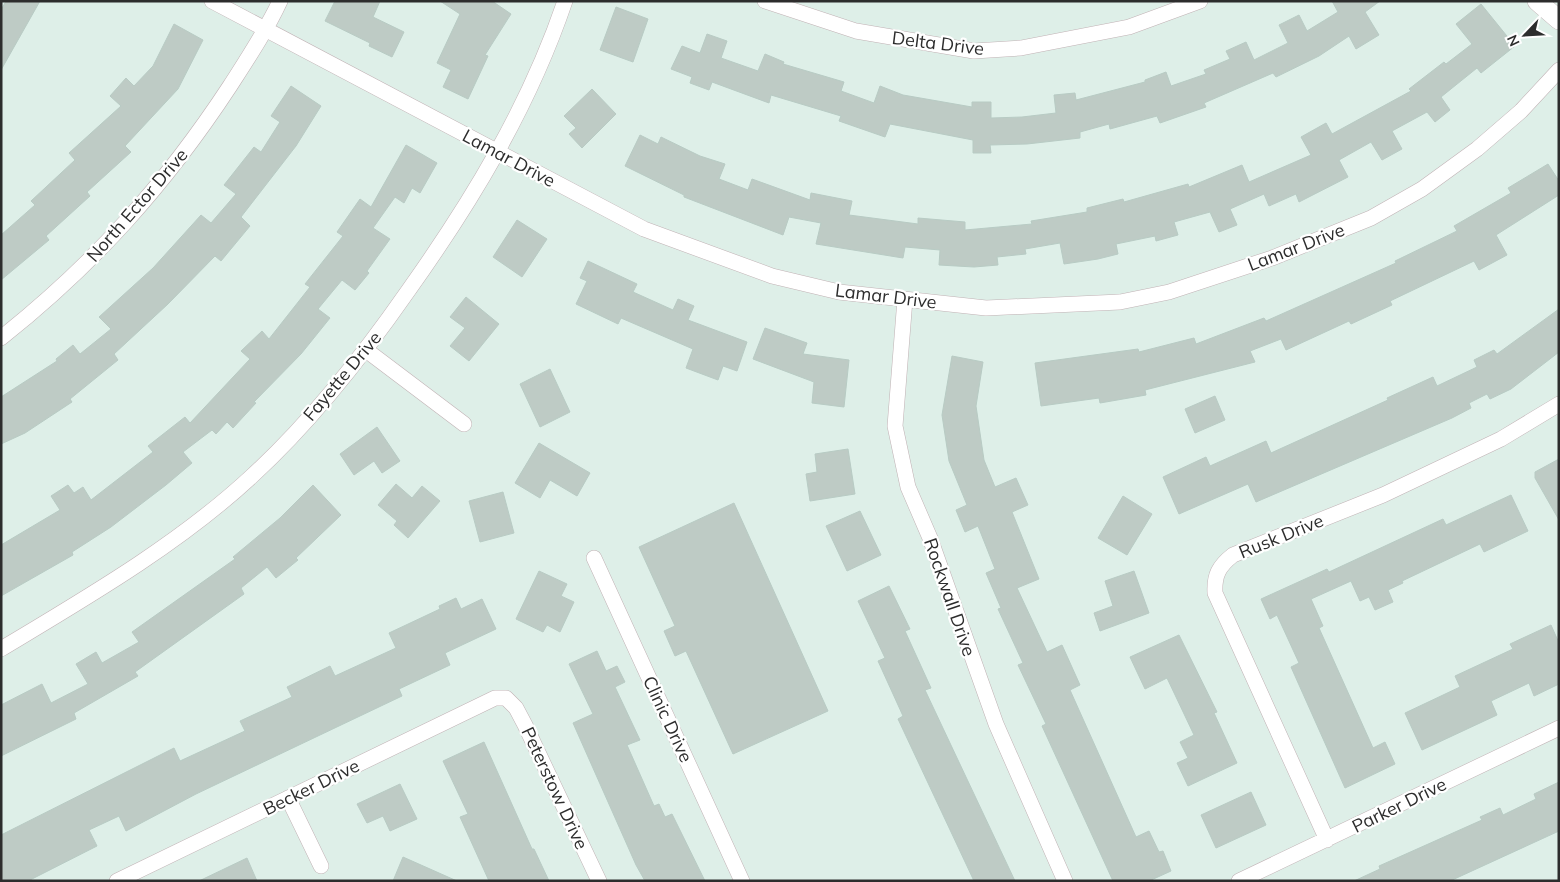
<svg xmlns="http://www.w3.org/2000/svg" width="1560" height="882" font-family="Mulish,sans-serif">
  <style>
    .building { fill: #becbc5; stroke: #b8cbc4 }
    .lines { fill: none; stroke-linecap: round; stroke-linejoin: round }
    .minor-casing { stroke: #c1b2b5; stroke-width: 16 }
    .tertiary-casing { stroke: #c1b2b5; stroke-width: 20 }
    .minor { stroke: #fff; stroke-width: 15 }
    .tertiary { stroke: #fff; stroke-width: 19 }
    .labels { text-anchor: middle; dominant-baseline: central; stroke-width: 4.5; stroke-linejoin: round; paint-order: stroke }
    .street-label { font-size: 18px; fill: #2d2d2d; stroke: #fff }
  </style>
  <rect width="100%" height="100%" fill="#deefe8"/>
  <!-- building -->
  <path class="building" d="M6 1H40L1 70V10Z
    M335 1H380L373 17 404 32 392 57 369 46 370 43 325 21Z
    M440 1H492L511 14 485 55 488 56 468 99 443 87 451 70 437 63 460 14Z
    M1332 1H1380L1365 12 1379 35 1356 49 1349 36 1319 56 1276 77 1273 73 1204 103 1206 107 1160 123 1157 116 1110 129 1109 124 1080 132V138L1027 144 990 145 991 153H973V140L890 124 885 137 839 121 841 116 771 95 769 103 712 82 709 90 690 83 692 77 671 69 682 46 700 53 707 34 727 41 721 58 758 71 765 54 784 62 783 64 844 82 841 91 874 103 880 86 903 95 972 107V102H991V118L1022 117 1056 113 1054 95 1075 93 1076 100 1145 82V80L1166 72 1171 86 1206 74 1204 70 1230 59 1226 51 1246 42 1254 60 1288 43 1279 25 1299 15 1307 31 1338 12Z
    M1481 4 1515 46 1481 73 1477 68 1441 97 1450 110 1435 122 1427 112 1392 131 1402 149 1382 160 1371 142 1339 160 1348 177 1299 202 1296 194 1269 206 1264 194 1230 209 1237 225 1219 232 1210 212 1174 222 1178 235 1156 241 1155 236 1116 244 1118 254 1098 259 1064 264 1060 243 1025 249 1026 254 997 257 998 265 974 267 939 265 940 250 905 247 903 258 816 244 821 223 789 217 783 235 684 197V195L625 166 640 135 658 144 661 137 700 156 725 164 719 179 748 190 752 179 810 200 811 193 852 201 849 215 918 224V218L965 222V230L1032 224 1031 221 1087 212V208L1123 199 1124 202 1188 184 1189 187 1242 165 1249 182 1311 155 1301 137 1326 123 1332 134 1411 91 1409 89 1444 62 1446 64 1472 44 1456 24Z
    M616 7 648 19 633 62 600 50Z
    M174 24 203 40 178 89 125 146 131 152 87 192 90 196 46 236 49 240 1 280V235L35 205 31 201 75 160 69 153 121 106 110 96 126 78 134 86 153 66Z
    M291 86 321 106 296 146 241 217 250 226 221 261 215 256 168 304 114 354 118 360 70 399 72 402 25 433 1 444V397L57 361 56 359 73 345 80 354 111 329 99 317 153 268 201 215 211 223 236 194 224 185 254 147 261 152 280 122 271 116Z
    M592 89 616 114 582 148 569 134 576 128 564 116Z
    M406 145 437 163 420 193 412 188 404 203 395 197 373 228 390 239 367 271 369 273 355 290 342 280 318 309 330 318 301 354 254 402 256 403 233 428 227 422 216 434 212 430 183 452 192 463 166 485 111 527 72 552 73 555 1 596V545L60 510 51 496 68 485 74 493 83 487 91 500 153 452 148 446 185 417 190 423 250 359 241 351 262 331 269 339 310 287 305 284 343 236 337 232 360 199 371 207Z
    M1548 164 1559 181V195L1496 235 1507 255 1479 270 1474 261 1390 301 1392 305 1351 324 1349 321 1286 350 1281 339 1250 351 1255 362 1145 390 1146 395 1100 403 1099 398 1041 406 1035 363 1138 349 1139 352 1194 338 1196 344 1264 318 1266 321 1396 263 1395 261 1457 231 1454 226 1511 193 1508 188Z
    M517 220 547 239 522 277 493 257Z
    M588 261 637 284 633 292 673 310 678 299 694 306 688 320 747 342 737 371 723 366 718 380 686 368 693 349 621 318 618 324 576 304 587 281 580 278Z
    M466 297 499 324 469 361 450 346 465 328 450 317Z
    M1559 309V352L1511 389 1490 399 1487 394 1469 403 1471 408 1452 418 1256 502 1248 484 1179 514 1163 477 1206 457 1210 466 1266 441 1271 453 1388 400 1387 398 1433 377 1437 386 1477 367 1474 360 1494 350 1497 354Z
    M765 328 807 343 803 354 849 360 844 407 812 403 814 382 753 359Z
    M952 356 983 362 976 406 984 460 995 487 1016 478 1028 505 1012 512 1039 579 1017 588 1047 652 1062 645 1080 685 1070 690 1136 837 1149 831 1159 852 1163 851 1171 871 1149 881H1113L1042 726 1046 724 1018 665 1023 663 998 609 1001 608 986 573 995 569 978 526 965 532 956 510 967 505 949 461 942 415Z
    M550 369 570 412 540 427 520 384Z
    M1215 396 1225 420 1195 433 1185 409Z
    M377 427 400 461 382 473 374 461 354 475 340 454Z
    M539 443 590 473 577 496 550 480 540 498 515 483Z
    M848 449 855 494 810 501 806 474 817 472 815 454Z
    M1559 459V520L1535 478V472Z
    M396 484 412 498 422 486 440 501 408 538 394 525 397 521 378 505Z
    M313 485 341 515 296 558 298 560 276 578 267 567 241 588 244 594 135 672 138 676 74 713 76 719 1 756V705L42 684 51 703 88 684 76 664 96 652 102 663 139 642 132 632 235 559 233 557 280 518Z
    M503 492 514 533 480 542 469 501Z
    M1511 495 1528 531 1484 552 1480 544 1402 581 1403 583 1388 590 1393 602 1375 610 1369 597 1360 601 1351 581 1311 599 1323 626 1319 628 1373 748 1385 742 1395 764 1345 788 1291 667 1299 663 1277 615 1270 619 1261 599 1327 569 1329 572 1443 519 1446 525Z
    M1123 496 1152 514 1127 555 1098 538Z
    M734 503 828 711 733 754 686 651 675 656 664 631 675 626 639 547Z
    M860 511 881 555 847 571 826 526Z
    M539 571 567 584 561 596 574 602 560 632 547 625 543 632 516 619Z
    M1134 571 1149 613 1100 631 1094 613 1113 606 1105 581Z
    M889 586 910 629 905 631 931 688 925 690 1015 881H974L898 719 903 716 878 661 885 658 858 601Z
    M456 598 461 609 482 599 496 629 445 653 450 665 399 689 402 696 196 794 126 831 119 816 89 830 97 846 28 881H1V835L174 748 180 761 245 731 240 721 292 697 287 687 330 666 335 676 396 648 389 633 440 609 439 606Z
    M1551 625 1559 643V684L1534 696 1529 683 1491 701 1497 715 1422 750 1405 713 1460 687 1455 676 1513 649 1510 644Z
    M1179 635 1217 712 1214 713 1237 763 1188 786 1177 763 1188 758 1180 742 1194 735 1167 678 1145 689 1130 657Z
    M597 651 606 671 617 666 625 682 615 687 640 740 627 745 654 806 659 804 665 817 672 814 705 881H645L636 865 573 723 593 714 569 664Z
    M484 742 532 849H534L549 881H489L460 817 468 814 443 761Z
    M1559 782V831L1450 881H1354L1380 869 1379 866 1482 820 1480 817 1500 808 1503 815 1536 799 1534 794Z
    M400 784 417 819 390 831 383 816 367 823 357 804Z
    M1251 792 1266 825 1216 848 1201 815Z
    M403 857 457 881H393Z
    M247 858 257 881H199Z"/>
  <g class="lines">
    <defs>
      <path id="minor" d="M212 1 644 229 772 276 839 292 986 308 1120 302 1169 292 1272 258 1371 218 1422 189 1477 149 1521 111 1559 70
        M765 1 856 31 974 51 1021 48 1129 27 1200 1
        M905 299 895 426 908 487 930 538 996 724 1065 881
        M1 338C94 264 165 185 230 86 248 58 266 31 280 1
        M366 350 464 424
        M594 558 742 881
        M1 649C86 598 179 544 252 476 311 422 362 357 408 291 472 201 529 107 565 1
        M288 798 321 866
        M1327 840 1215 593C1214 575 1219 566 1233 555L1383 495 1501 439 1559 404
        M117 881 495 698H506L516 708 525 725 599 881
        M1239 881 1559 728"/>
      <path id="tertiary" d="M1537 1 1559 20"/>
    </defs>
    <!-- minor casing -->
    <use href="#minor" class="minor-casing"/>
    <!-- tertiary casing -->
    <use href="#tertiary" class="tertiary-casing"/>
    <!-- minor -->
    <use href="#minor" class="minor"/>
    <!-- tertiary -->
    <use href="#tertiary" class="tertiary"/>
  </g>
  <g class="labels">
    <!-- street labels -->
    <g class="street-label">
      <text transform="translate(938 43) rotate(7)">Delta Drive</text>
      <text transform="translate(509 158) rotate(28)">Lamar Drive</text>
      <text transform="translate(137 205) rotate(-49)">North Ector Drive</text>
      <text transform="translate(1296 247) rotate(-21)">Lamar Drive</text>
      <text transform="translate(886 296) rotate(7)">Lamar Drive</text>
      <text transform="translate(342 376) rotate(-50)">Fayette Drive</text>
      <text transform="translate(1281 536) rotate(-22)">Rusk Drive</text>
      <text transform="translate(950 597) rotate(71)">Rockwall Drive</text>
      <text transform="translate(668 719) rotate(65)">Clinic Drive</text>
      <text transform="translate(311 787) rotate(-26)">Becker Drive</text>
      <text transform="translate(555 788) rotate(65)">Peterstow Drive</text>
      <text transform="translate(1399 805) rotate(-26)">Parker Drive</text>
    </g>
  </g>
  <!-- border -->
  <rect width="1560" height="882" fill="none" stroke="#2d2d2d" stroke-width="5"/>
  <!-- north arrow -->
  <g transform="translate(1525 35) rotate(245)" stroke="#ffffff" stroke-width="4" paint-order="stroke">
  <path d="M0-4L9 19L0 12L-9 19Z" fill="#2d2d2d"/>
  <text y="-8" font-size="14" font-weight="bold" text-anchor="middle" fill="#2d2d2d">N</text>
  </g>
</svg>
